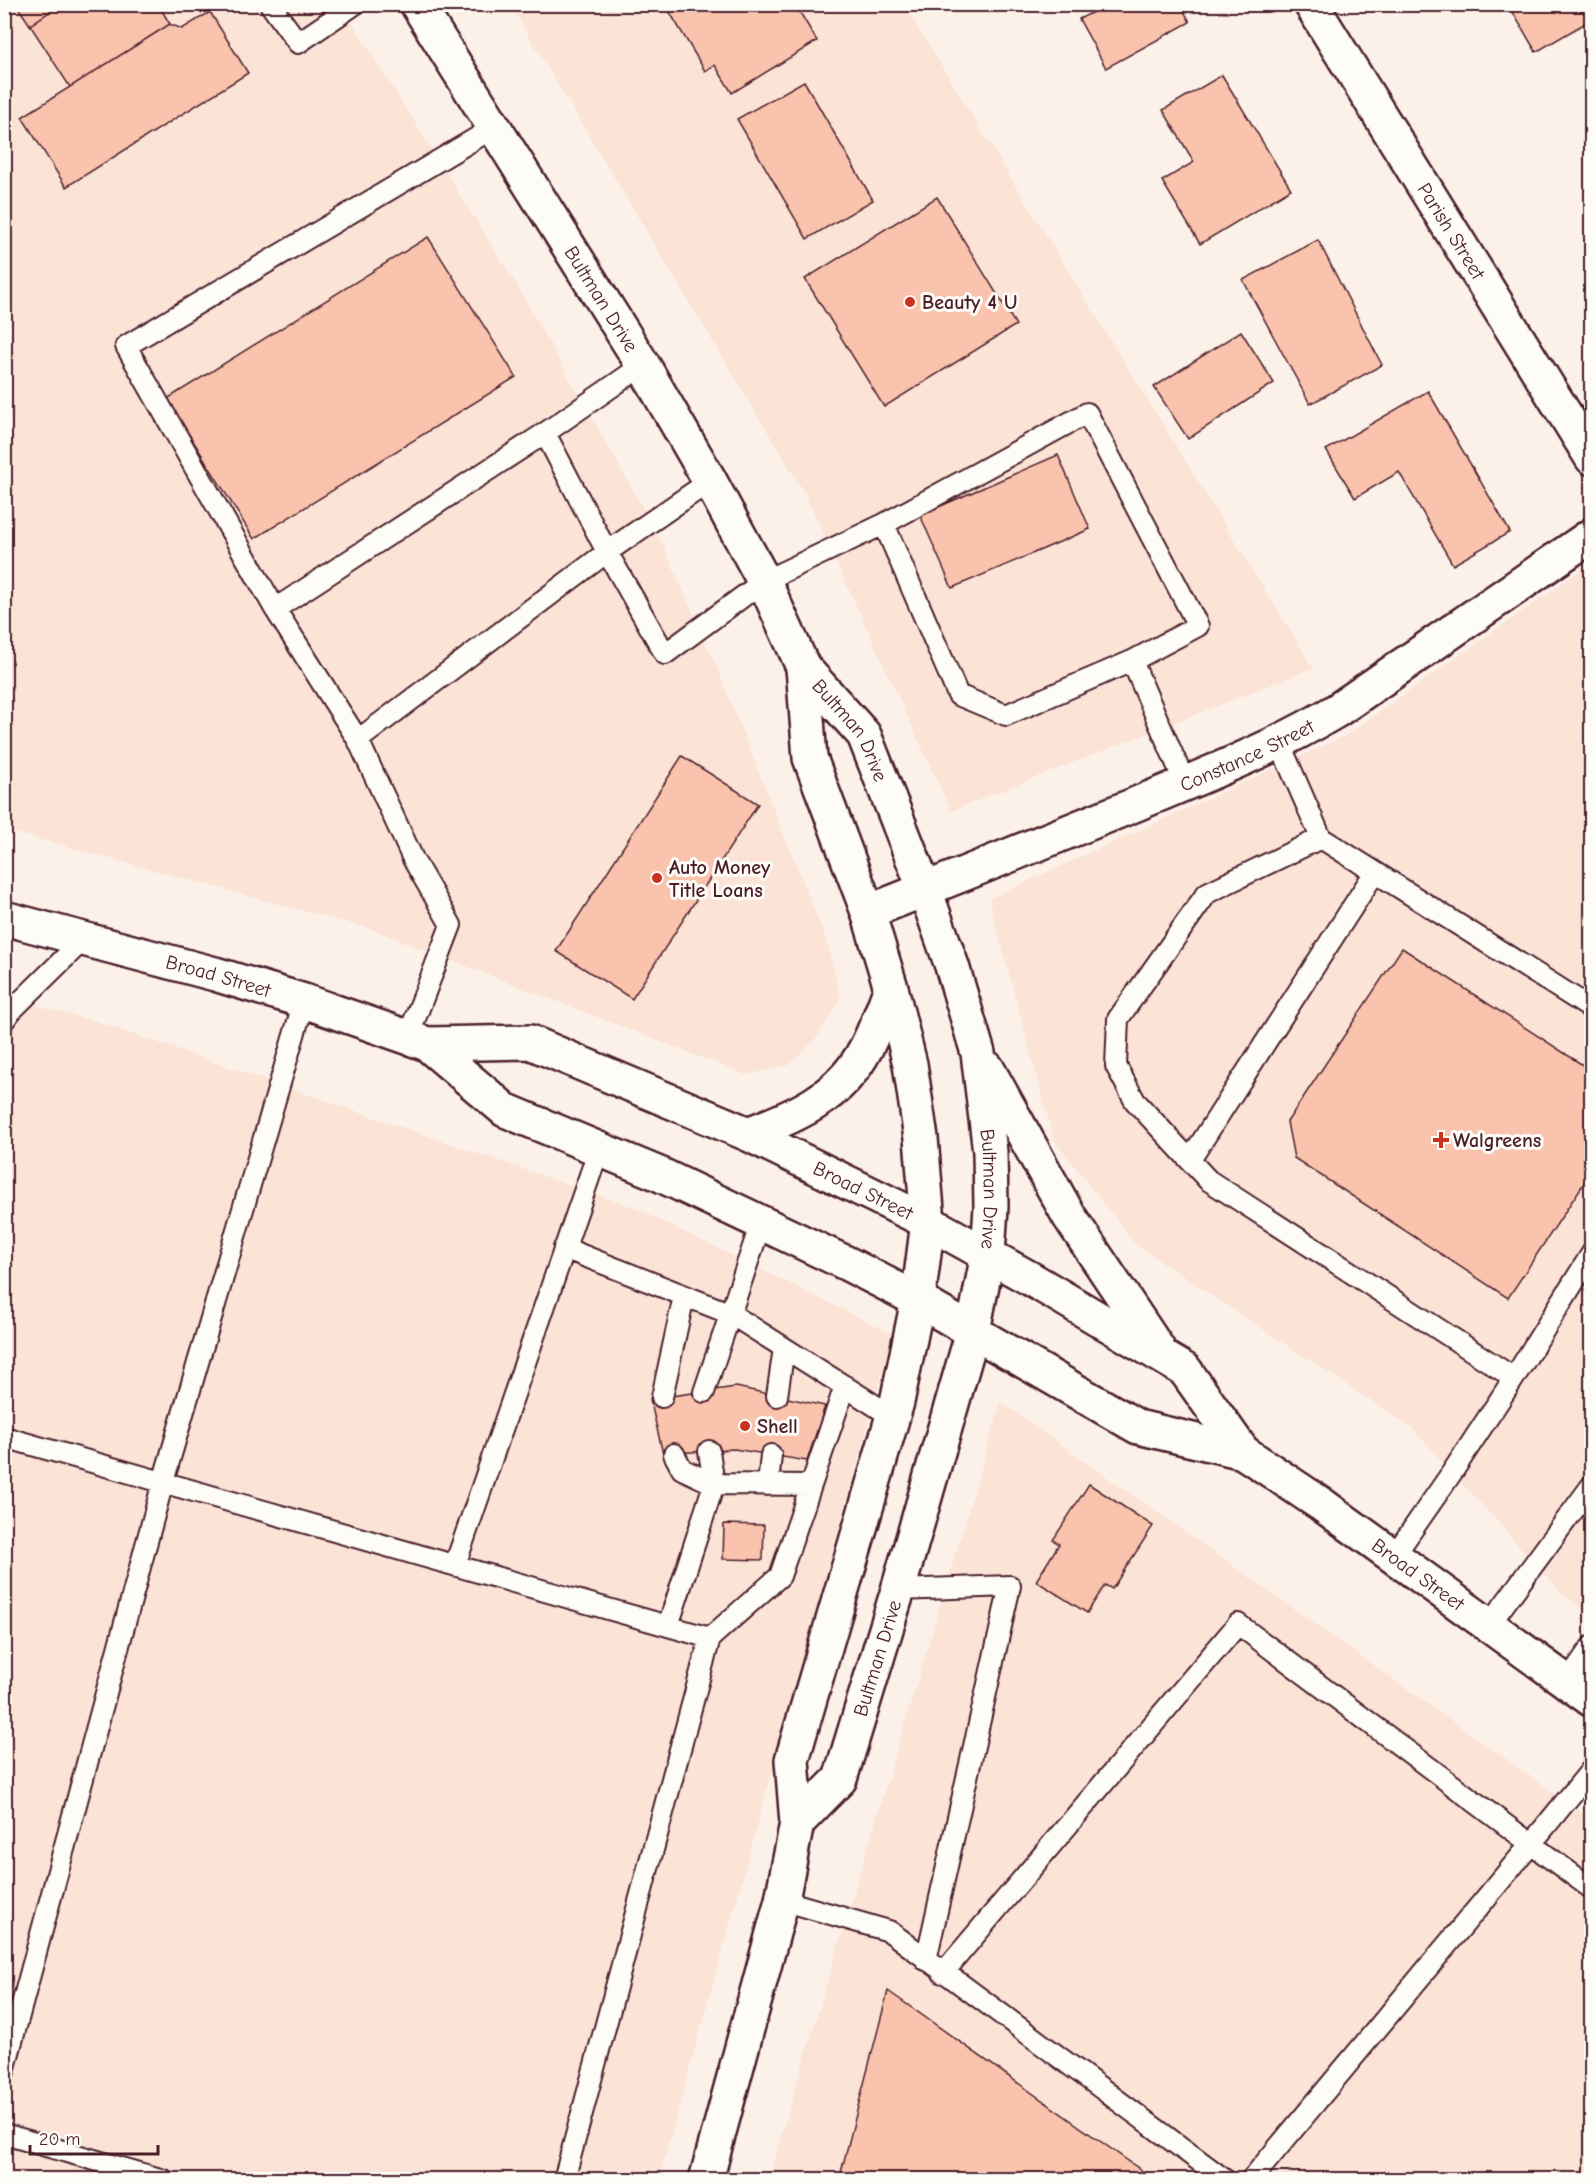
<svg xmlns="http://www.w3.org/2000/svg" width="1596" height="2184" font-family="'Comic Neue',sans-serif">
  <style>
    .built { fill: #fbe3d6 }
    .building { fill: #fac3ad; stroke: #4a1f2b; stroke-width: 1.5 }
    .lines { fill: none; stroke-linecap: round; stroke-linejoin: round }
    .lane-casing { stroke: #4a1f2b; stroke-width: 24 }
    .street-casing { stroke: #4a1f2b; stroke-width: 38 }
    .secondary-casing { stroke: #4a1f2b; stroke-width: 38 }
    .primary-casing { stroke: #4a1f2b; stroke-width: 38 }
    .highway-casing { stroke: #4a1f2b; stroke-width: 38 }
    .lane { stroke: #fdfcf7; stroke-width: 20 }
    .street { stroke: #fdfcf7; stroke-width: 33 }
    .secondary { stroke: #fdfcf7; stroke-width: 33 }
    .primary { stroke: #fdfcf7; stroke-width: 33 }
    .highway { stroke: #fdfcf7; stroke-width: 33 }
    .poi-dot { fill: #c8321e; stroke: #fdfcf7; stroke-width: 2 }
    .labels { text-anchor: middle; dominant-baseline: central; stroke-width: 6; stroke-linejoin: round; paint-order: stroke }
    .street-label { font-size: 20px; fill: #4a1f2b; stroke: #fdfcf7 }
    .poi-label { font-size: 20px; font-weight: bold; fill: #4a1f2b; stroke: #fdfcf7; text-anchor: start }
  </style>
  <rect width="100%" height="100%" fill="#fcf1e8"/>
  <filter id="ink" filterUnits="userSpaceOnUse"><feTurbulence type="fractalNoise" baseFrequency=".0167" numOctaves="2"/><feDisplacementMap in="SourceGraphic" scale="12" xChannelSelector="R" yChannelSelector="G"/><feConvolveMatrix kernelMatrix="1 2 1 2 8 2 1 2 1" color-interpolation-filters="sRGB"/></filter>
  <g filter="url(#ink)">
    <!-- built -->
    <path class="built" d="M4 5H341L516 284 662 542 717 668 827 942 841 999 818 1036 790 1065 746 1075 371 929 5 830Z
      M510 5H904L1313 668 951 811 805 494Z
      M1591 563V1615L1561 1592 1412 1428 1136 1245 1054 1140 989 899 1345 736Z
      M4 997 95 1021 633 1207 893 1334 659 2179H5Z
      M1001 1402 1591 1819V2179L768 2180Z"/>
    <!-- building -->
    <path class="building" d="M16 4H61L30 25Z
      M61 4H158L170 24 70 87 30 25Z
      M795 4 817 41 732 93 715 65 705 71 669 11 678 4Z
      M1102 4H1180L1190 22 1106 68 1079 19 1103 7Z
      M1508 4H1579L1589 21 1536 52Z
      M210 12 248 73 66 187 22 117 170 24 182 29Z
      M1222 75 1291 189 1200 244 1162 181 1194 162 1163 110Z
      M804 81 873 200 807 239 737 119Z
      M937 197 1016 325 884 407 805 279Z
      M428 237 516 377 254 539 167 399Z
      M1318 240 1382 365 1310 404 1243 280Z
      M1241 331 1274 383 1188 439 1154 387Z
      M1428 391 1510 532 1453 565 1399 472 1355 498 1326 450Z
      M1058 455 1090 529 952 588 920 515Z
      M682 756 758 804 632 999 556 951Z
      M1402 948 1592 1071V1171L1508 1298 1294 1158 1287 1122Z
      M736 1387 825 1406 807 1461 734 1449 663 1454 650 1399Z
      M1592 1415V1428L1585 1424Z
      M1089 1484 1153 1526 1112 1589 1105 1585 1087 1613 1036 1581 1059 1544 1053 1540Z
      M724 1524 764 1525 763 1560 723 1559Z
      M888 1991 1155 2180H839Z"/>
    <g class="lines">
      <defs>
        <path id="lane" d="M270 4 298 43 355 4
          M495 127 126 346 275 609 545 433 643 365
          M545 433 607 552 710 481
          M884 524 958 695 1006 715 1132 661 1185 783
          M275 609 358 740 607 552 665 654 764 581 884 524 1087 413 1198 626 1132 661
          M358 740 414 861 451 925 408 1037
          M1279 742 1321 838 1207 893 1118 1019 1116 1066 1135 1101 1208 1180 1514 1378 1453 1471 1394 1556
          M1321 838 1592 1009
          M4 1020 13 1009 84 939
          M1190 1160 1375 872
          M564 1248 731 1314 893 1417
          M1514 1378 1592 1253
          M704 1392 761 1223
          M777 1396 784 1348
          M662 1397 684 1296
          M4 1437 710 1638
          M709 1451 714 1484
          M674 1454 682 1469 714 1484
          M768 1485 771 1455
          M455 1565 599 1149
          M898 1590 1010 1586 926 1960
          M1489 1625 1592 1485
          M668 1626 714 1484 811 1485
          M1567 1682 1592 1646
          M782 1900 889 1931 1225 2180
          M943 1973 1238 1624 1531 1844 1592 1769
          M4 2071 163 1482 304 1001
          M4 2134 164 2180
          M564 2180 710 1638 780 1576 845 1386
          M1251 2180 1531 1844 1592 1889"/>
        <g id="street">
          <path id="s1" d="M1311 4 1592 458"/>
          <path id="s2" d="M868 912C957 877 1045 841 1134 805 1203 776 1272 749 1336 711L1592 535"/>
        </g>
        <g id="secondary">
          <path id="s3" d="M797 1823 840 1779 898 1590 973 1331"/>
          <path d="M706 2180 782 1900 797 1823 792 1760 897 1402 918 1300"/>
        </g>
        <g id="primary">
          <path id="s4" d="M4 918 215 974 304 1001 427 1044 505 1110 659 1174 848 1264 918 1300"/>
          <path id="s5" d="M427 1044 530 1042 748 1134 928 1222"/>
        </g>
        <g id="highway">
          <path id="s6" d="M417 4 643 365 710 481 764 581 803 667 864 735 925 890 952 966 978 1053 990 1152 991 1207 988 1254 973 1331"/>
          <path id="s7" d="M803 667 810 758 868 912 891 988 910 1064 921 1138 928 1222 918 1300 1138 1427 1243 1452 1321 1504 1592 1700"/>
          <path d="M987 1068 1069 1216 1158 1349"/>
          <path d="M748 1134C796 1116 841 1097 866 1048 876 1029 883 1008 891 988"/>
          <path d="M928 1222 1031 1279 1185 1370 1243 1452"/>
        </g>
      </defs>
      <!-- lane casing -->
      <use href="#lane" class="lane-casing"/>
      <!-- street casing -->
      <use href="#street" class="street-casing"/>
      <!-- secondary casing -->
      <use href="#secondary" class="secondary-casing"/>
      <!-- primary casing -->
      <use href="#primary" class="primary-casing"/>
      <!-- highway casing -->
      <use href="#highway" class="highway-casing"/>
      <!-- lane -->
      <use href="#lane" class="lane"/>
      <!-- street -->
      <use href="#street" class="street"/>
      <!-- secondary -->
      <use href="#secondary" class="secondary"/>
      <!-- primary -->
      <use href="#primary" class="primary"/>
      <!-- highway -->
      <use href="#highway" class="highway"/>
    </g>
  </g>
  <!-- markers -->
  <g class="poi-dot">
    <circle cx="910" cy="302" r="6"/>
    <circle cx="657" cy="878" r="6"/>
    <path d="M1438 1131h6v6h6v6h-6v6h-6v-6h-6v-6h6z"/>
    <circle cx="745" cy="1426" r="6"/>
  </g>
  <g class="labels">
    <!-- street labels -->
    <g class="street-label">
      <text stroke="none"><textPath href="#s1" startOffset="267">Parish Street</textPath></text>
      <text stroke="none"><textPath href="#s6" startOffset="348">Bultman Drive</textPath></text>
      <text stroke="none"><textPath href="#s6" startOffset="848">Bultman Drive</textPath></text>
      <text stroke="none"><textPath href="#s2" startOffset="410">Constance Street</textPath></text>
      <text stroke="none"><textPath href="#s4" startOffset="222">Broad Street</textPath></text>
      <text stroke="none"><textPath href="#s6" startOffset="1334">Bultman Drive</textPath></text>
      <text stroke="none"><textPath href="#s5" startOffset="468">Broad Street</textPath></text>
      <text stroke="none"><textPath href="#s7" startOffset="1227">Broad Street</textPath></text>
      <text stroke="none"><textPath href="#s3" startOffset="188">Bultman Drive</textPath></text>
    </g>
    <!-- poi labels -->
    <g class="poi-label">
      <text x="922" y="302">Beauty 4 U</text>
      <text x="669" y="867">Auto Money<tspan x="669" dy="23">Title Loans</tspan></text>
      <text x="1453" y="1140">Walgreens</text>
      <text x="757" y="1426">Shell</text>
    </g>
  </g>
  <!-- margin -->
  <rect width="1596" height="2184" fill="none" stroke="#fdfcf7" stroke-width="24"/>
  <rect x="12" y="12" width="1572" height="2160" fill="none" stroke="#4a1f2b" stroke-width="2" filter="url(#ink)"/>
  <!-- scale -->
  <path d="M30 2145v9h128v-9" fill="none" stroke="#4a1f2b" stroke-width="3"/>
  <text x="39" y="2145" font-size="18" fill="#4a1f2b" stroke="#fdfcf7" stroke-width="4.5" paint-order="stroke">20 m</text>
</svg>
